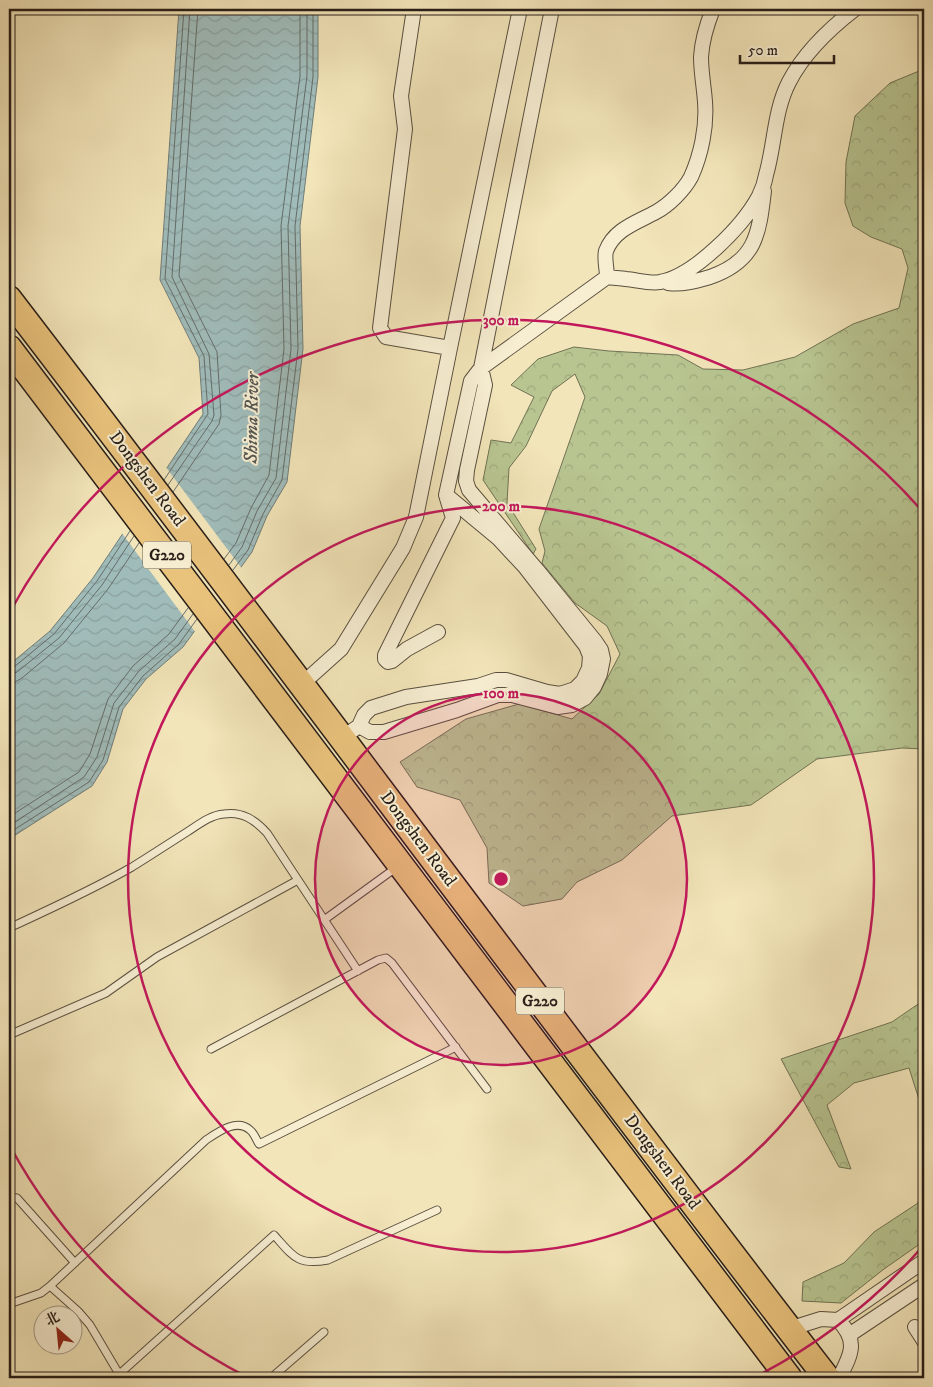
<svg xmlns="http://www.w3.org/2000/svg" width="933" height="1387" font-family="'IM FELL DW Pica','Noto Serif SC',serif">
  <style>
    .forest { fill: url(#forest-crowns); stroke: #707254 }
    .water { fill: url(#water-waves); stroke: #707d79 }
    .pier { fill: #f2e5b9 }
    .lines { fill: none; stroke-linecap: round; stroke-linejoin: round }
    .shore { stroke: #646d69; stroke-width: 1 }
    .lane-casing { stroke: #5a5040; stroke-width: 9 }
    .street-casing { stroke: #5a5040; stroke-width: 16 }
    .highway-casing { stroke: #281e18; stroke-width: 28 }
    .lane { stroke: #f7eed2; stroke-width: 7 }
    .street { stroke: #f7eed2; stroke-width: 14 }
    .highway { stroke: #e9c27c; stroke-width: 25 }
    .ring { fill: none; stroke: #c2185b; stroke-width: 2.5 }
    .labels { text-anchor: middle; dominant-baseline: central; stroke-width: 4; stroke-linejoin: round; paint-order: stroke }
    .shield { fill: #f7eed2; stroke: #665c50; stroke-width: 1 }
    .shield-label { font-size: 16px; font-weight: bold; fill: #281e18 }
    .street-label { font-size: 18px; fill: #281e18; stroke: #f7eed2 }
    .water-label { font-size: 19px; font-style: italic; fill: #525551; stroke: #f7eed2 }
    .centre { fill: #c2185b; stroke: #f7eed2; stroke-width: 2.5 }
    .ring-label { font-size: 15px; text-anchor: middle; font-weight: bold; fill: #c2185b; stroke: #f7eed2; stroke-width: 4; stroke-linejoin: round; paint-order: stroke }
  </style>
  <defs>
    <pattern id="forest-crowns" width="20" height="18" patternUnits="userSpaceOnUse" patternTransform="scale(1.25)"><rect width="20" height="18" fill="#b8c591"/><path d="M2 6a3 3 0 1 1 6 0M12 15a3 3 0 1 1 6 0" fill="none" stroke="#9ea97c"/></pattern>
    <pattern id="water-waves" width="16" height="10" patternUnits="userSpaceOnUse" patternTransform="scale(1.25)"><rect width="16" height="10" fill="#a0bcba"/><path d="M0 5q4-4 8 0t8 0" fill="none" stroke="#8aa19f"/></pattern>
  </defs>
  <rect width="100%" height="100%" fill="#f2e5b9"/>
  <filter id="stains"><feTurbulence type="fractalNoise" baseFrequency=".004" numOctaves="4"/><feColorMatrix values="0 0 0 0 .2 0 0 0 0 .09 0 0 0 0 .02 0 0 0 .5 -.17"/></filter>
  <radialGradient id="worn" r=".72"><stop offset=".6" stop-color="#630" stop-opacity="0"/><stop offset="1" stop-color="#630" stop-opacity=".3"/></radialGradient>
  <!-- forest -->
  <path class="forest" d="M924 69V749L902 748 817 759 751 805 672 816 622 860 577 882 562 899 523 906 489 883 487 848 460 800 417 787 400 762 466 719 519 704 572 719 599 694 620 654 607 626 575 603 542 563 545 551 539 529 585 397 575 374 552 391 526 446 509 468 507 503 536 549 533 554 483 480 491 440 511 443 534 397 511 385 538 359 574 347 609 351 678 355 703 369 743 370 795 357 853 324 899 308 908 268 902 249 871 237 853 226 845 203 846 162 855 116 890 83Z
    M924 1000V1115L909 1068 854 1083 827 1105 851 1169 839 1167 781 1059 892 1022Z
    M924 1173V1241L884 1269 841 1303 802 1301 803 1282 844 1263 874 1232 918 1203Z"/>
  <!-- water -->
  <path class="water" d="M179 9H318V77L300 226 303 349 287 482 267 516 252 552 183 647 146 679 123 709 107 762 92 786 9 839V665L50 631 93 578 203 414 199 358 160 280Z"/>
  <!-- pier -->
  <path class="pier" d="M165 466 243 570 196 633 121 532Z"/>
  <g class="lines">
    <!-- shore -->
    <path class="shore" d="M164 480 208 414 204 356 165 279 184 9
      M168 485 212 421 214 415 209 354 172 277 190 9
      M173 492 219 424 221 415 217 352 179 276 198 9
      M224 559 236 543 251 508 269 475 284 349 281 226 300 76V9
      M229 565 242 547 257 511 276 478 291 349 288 226 307 76V9
      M233 570 248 550 263 514 282 480 298 349 295 226 313 77V9
      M9 668 14 667 54 634 97 581 130 531
      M9 675 17 672 59 638 102 585 134 536
      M9 682H15L22 678 64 643 108 589 139 543
      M9 817 79 772 90 754 108 699 133 666 169 634 188 608
      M9 826 84 777 97 757 114 703 139 671 175 639 193 614
      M9 833 89 782 103 760 119 707 143 676 179 644 197 619"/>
    <defs>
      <path id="lane" d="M324 920 397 867
        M9 928C50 909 92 890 132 867 150 856 168 844 187 832 198 825 210 815 224 814 242 811 255 820 267 833L358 971
        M9 1035 106 993 157 957 298 880
        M211 1049 378 960 386 958 392 963 487 1089
        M9 1197 17 1198 75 1263
        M9 1304 41 1293 50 1286
        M119 1374 90 1325 78 1311 50 1286 206 1140C218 1132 237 1118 250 1130 254 1133 256 1139 259 1144L456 1047
        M9 1377 11 1378
        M115 1378 274 1235C293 1256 297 1266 328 1260L437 1210
        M271 1378 324 1332"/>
      <path id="street" d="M414 9 401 96 405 129 380 328 386 337 450 348
        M607 277C607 269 604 258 606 251 614 229 638 222 656 212 669 205 684 190 691 177 701 155 707 127 705 102 704 87 701 72 701 57 702 40 707 24 713 9
        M668 283C683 285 696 281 710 277 756 261 759 234 764 191
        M481 368 607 277C613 278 620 278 626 279 637 280 650 284 660 282 694 276 743 226 759 196 762 190 765 181 766 175 775 144 774 111 789 82 804 53 829 29 855 9
        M481 368 552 9
        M438 632 407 649 392 661 388 662 385 659V655L453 518 446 495
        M302 684 341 649 403 548 416 517 450 348 520 9
        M342 738 359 726 364 715 371 708 406 697 478 686 496 680H506L547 692 560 694 575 689 583 681 589 668 590 656 586 646 525 567 498 538 446 495 471 381 481 368 485 385 467 470 466 481 469 490 538 571 595 641 601 650 603 659 600 674 594 687 585 698 572 705 558 707 512 695H498L457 710 384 732H370L359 726
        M838 1320 924 1261
        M915 1327 924 1341
        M789 1329 821 1319 838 1320C859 1341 851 1355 839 1378
        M849 1335 924 1285"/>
      <path id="highway" d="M9 299C284 657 551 1021 827 1378
        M9 348 789 1378"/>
    </defs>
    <!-- lane casing -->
    <use href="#lane" class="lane-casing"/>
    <!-- street casing -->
    <use href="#street" class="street-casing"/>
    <!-- highway casing -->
    <use href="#highway" class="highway-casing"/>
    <!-- lane -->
    <use href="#lane" class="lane"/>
    <!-- street -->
    <use href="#street" class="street"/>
    <!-- highway -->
    <use href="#highway" class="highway"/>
  </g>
  <!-- distance rings -->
  <circle cx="501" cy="879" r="186" fill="#c2185b" fill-opacity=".12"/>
  <g class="ring">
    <circle cx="501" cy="879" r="186"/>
    <circle cx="501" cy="879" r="373"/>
    <path d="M923 1246A559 559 0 0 1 755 1377M247 1377A559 559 0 0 1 10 1146M10 612A559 559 0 0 1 923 512"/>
  </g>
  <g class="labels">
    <!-- shield labels -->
    <g class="shield">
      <rect x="143" y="541.5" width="48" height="27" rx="4"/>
      <rect x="516" y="987.5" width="48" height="27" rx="4"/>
    </g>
    <g class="shield-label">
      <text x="167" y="555">G220</text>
      <text x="540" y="1001">G220</text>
    </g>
    <!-- street labels -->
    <g class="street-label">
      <text transform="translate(147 479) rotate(53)">Dongshen Road</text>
      <text transform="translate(418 839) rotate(53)">Dongshen Road</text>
      <text transform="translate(662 1162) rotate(53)">Dongshen Road</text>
    </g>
    <!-- water labels -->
    <g class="water-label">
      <text transform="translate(252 418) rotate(-89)">Shima River</text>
    </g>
  </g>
  <circle cx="501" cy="879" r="8" class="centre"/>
  <g class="ring-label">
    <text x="501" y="325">300 m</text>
    <text x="501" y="511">200 m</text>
    <text x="501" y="698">100 m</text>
  </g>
  <!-- margin -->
  <rect width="933" height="1387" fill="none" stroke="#f2e5b9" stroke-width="30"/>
  <rect x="10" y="10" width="913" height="1367" fill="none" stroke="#281e18" stroke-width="2.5"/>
  <rect x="15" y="15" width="903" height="1357" fill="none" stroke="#281e18"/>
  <!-- north arrow -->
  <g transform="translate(58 1330) rotate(333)"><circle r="24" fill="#f7eed2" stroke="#a49b88"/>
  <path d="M0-4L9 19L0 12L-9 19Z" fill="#8f2418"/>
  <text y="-8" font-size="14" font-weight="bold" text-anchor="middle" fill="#281e18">北</text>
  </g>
  <!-- scale -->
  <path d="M740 55v8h94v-8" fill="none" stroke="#281e18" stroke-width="2.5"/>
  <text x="748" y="55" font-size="15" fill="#281e18" stroke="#f7eed2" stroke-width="4" paint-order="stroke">50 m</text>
  <rect width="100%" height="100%" filter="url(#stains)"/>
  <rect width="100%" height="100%" fill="url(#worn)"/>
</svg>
